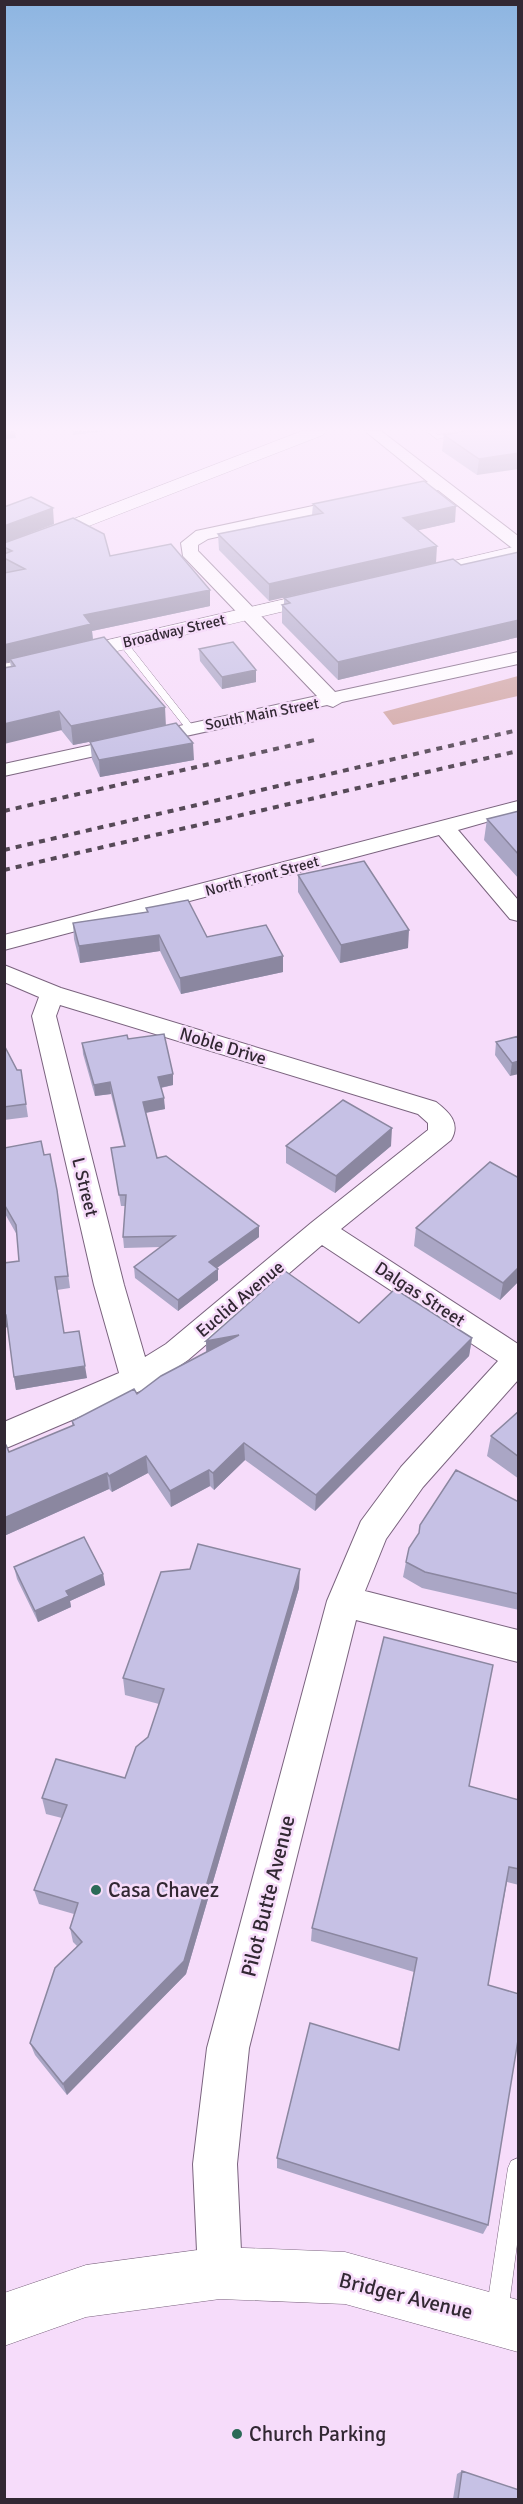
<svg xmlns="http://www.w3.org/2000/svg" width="523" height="2504" font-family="Signika,sans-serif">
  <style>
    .green { fill: #d1a7a4 }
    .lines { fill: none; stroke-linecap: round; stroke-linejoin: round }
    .service-casing { stroke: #7a637e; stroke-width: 1 }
    .minor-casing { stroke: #7a637e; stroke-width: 2 }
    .tertiary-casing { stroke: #7a637e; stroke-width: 1 }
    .primary-casing { stroke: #7a637e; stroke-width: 1 }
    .service { fill: #fff; fill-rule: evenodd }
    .minor { fill: #fff; fill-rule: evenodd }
    .tertiary { fill: #fff; fill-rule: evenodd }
    .primary { fill: #fff; fill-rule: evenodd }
    .rail { stroke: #564957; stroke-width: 4; stroke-dasharray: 6 6; stroke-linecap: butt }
    .wall { fill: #aaa6c5 }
    .shaded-wall { fill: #8b87a0 }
    .building { fill: #c6c1e5; stroke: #8b87a0; stroke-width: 1.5 }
    .poi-dot { fill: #2b6a57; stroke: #f6dcfa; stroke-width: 2 }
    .labels { text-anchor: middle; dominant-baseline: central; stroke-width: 5; stroke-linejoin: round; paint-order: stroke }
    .far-street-label { font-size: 15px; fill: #322833; stroke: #f6dcfa }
    .street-label { font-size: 18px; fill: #322833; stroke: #f6dcfa }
    .near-poi-label { font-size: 21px; fill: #322833; stroke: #f6dcfa; text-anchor: start }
    .near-street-label { font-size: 21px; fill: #322833; stroke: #f6dcfa }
  </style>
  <rect width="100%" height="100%" fill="#f6dcfa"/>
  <!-- green -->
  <path class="green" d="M518 676V696L393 725 383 712Z"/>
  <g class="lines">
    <defs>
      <path id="service" d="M426 431H433L438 435 458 431H472L437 439Z
        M120 641H126L193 726V730H187L120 645Z
        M518 2158V2237L508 2313 505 2321 497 2324 489 2321 486 2313 508 2168 511 2161Z"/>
      <path id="minor" d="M365 431H381L518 536V549L512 548 438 490 393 499 387 497 385 494 387 491 428 482Z
        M350 498 356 500 358 503 356 506 208 539 198 545V551L335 692 518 652V664L342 702 333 707 327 705 4 776V764L317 696 183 556 181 543 196 531Z
        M518 801V813L458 830 518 900V921L510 919 439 835 4 950V935Z
        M4 965 61 988 436 1102C449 1112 461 1123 451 1140L341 1229 518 1344V1380L423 1487 386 1539 365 1591 518 1630V1662L356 1620 249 2048 237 2164 242 2273 236 2289 220 2295 204 2289 198 2273 193 2164 207 2048 327 1601 361 1521 401 1467 498 1361 322 1245 188 1360 147 1388 4 1449V1422L119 1373 94 1285 32 1016 39 997 4 982ZM60 1005 418 1114 428 1123V1130L311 1223 166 1344 145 1357 124 1285 56 1016Z"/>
      <path id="tertiary" d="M302 431H326L323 435 4 559V546Z
        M518 546V558L418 581 411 579 408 575 411 571Z
        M324 590 331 592 334 596 331 600 4 678V664Z"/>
      <path id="primary" d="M220 2247 345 2252 518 2300V2352L345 2304 220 2299 86 2317 4 2346V2293L86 2265Z"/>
    </defs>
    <!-- service casing -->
    <use href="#service" class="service-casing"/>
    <!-- minor casing -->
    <use href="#minor" class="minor-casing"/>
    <!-- tertiary casing -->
    <use href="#tertiary" class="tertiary-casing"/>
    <!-- primary casing -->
    <use href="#primary" class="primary-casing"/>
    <!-- service -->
    <use href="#service" class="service"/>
    <!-- minor -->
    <use href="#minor" class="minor"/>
    <!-- tertiary -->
    <use href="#tertiary" class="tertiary"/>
    <!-- primary -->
    <use href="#primary" class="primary"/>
    <!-- rail -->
    <path class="rail" d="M4 811 319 739
      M4 850 518 730
      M4 870 518 751"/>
  </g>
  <!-- wall -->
  <path class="wall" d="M519 431 477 475 442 451 444 435Z
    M313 504 455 522 418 530 269 601 219 550 218 534 312 515Z
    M4 507 54 524 28 534 110 556 210 606 92 631 93 640 194 760 100 777 92 759 90 742 108 738 73 745 11 667 10 662 4 663Z
    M519 552V637L338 680 282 623V605H284V598L461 565Z
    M199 649 256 682 222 689 200 661Z
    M519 811V879L484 840 487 819Z
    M298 875 408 948 340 963 298 892Z
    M146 908 207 937 283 972 181 994 160 951 80 963 74 939 73 923 147 912Z
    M519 1036 510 1076 495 1055 496 1042Z
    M128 1039 173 1074V1085L161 1088 165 1109 146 1113 157 1158 259 1237 217 1268 218 1269V1280L178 1311 135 1278 134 1267 161 1247 124 1248 123 1237 125 1206H121L111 1148 124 1146 111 1094 95 1096 83 1054 82 1043Z
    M4 1045 17 1070H21L28 1117 4 1120Z
    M286 1146H391L335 1193 286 1163Z
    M4 1148 44 1155 57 1190 70 1288 57 1290 64 1333 87 1378 16 1390 14 1377 19 1261 17 1235 4 1212Z
    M519 1178V1281L500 1300 414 1246 416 1228Z
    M359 1323 472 1338 469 1356 315 1511 245 1460 214 1490 210 1486 171 1507 148 1473 112 1492 109 1489 4 1536V1445L9 1452 72 1426V1421L137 1394 206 1352V1341Z
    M519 1411V1479L487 1456 491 1436Z
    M519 1502V1610L422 1588 403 1577 406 1562Z
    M14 1567 103 1574 105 1585 70 1601 71 1607 38 1622 17 1579Z
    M299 1588 186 1974 67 2095 35 2055 30 2043 77 1946 73 1942 70 1928 74 1914 39 1904 34 1890 62 1818 46 1814 42 1798 125 1778 148 1737 159 1704 125 1695 123 1678Z
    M469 1786 519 1800V1885L507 1882 488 1985V2225L483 2234 277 2168V2158L398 2050 414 1972 311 1941 312 1928Z
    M462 2471 519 2499H453L457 2474Z"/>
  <!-- shaded-wall -->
  <path class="shaded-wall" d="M4 431H15L16 438 4 439Z
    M73 431H106L73 435Z
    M519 453V469L477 475 479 459Z
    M456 506 455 522 402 534 403 518Z
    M53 508 54 524 4 543V526Z
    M437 546 436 563 269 601V584Z
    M210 590V606L92 631 93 641 10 659V662L4 663V645L84 615Z
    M519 620V637L338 680V662Z
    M256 670V682L222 689V677Z
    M165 707 166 727 73 745 71 726Z
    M59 711 62 730 4 744V724Z
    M193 743 194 760 100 777 99 760Z
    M409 930 408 948 340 963 341 945Z
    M159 935 160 951 80 963 79 946Z
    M283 956V972L181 994 180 978Z
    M519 1061V1074L510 1076 512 1063Z
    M173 1074V1085L159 1088 158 1077Z
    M110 1082 111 1094 95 1096 94 1085Z
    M164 1098 165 1109 144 1113 143 1102Z
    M392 1128 391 1146 335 1193 336 1176Z
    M259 1226V1237L210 1273 209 1262Z
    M519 1267V1281L500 1300 503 1283Z
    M218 1269V1280L178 1311V1300Z
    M4 1315H6L8 1327 4 1328Z
    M239 1335 207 1358 206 1341Z
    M472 1338 469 1356 315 1511 316 1495Z
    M85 1366 87 1378 16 1390 14 1377Z
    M244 1443 245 1460 214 1490 213 1473Z
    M146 1456 148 1473 112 1492 109 1476Z
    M209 1470 210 1486 171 1507 170 1491Z
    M107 1473 109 1489 4 1536V1518Z
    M300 1569 299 1588 186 1974 67 2095 63 2084Z
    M103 1574 105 1585 70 1601 71 1607 38 1622 35 1611 66 1591Z"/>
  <!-- building -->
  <path class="building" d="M465 431H519V453L479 459 444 435Z
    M424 481 456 506 403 518 437 546 269 584 218 534 323 513 313 504Z
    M31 497 53 508 4 526V507Z
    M73 518 104 534 110 556 171 544 210 590 84 615 91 624 4 645V573L25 569 4 558V554L12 551 4 547V543Z
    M519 552V620L338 662 282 605 290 603 284 598 453 559 461 565Z
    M104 637 165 707 71 726 59 711 4 724V668L15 666 10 659Z
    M233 642 256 670 222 677 199 649Z
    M176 723 193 743 99 760 90 742Z
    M519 811V855L487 819Z
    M364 861 409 930 341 945 298 875Z
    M188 900 207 937 266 925 283 956 180 978 159 935 79 946 73 923 148 912 146 908Z
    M164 1034 173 1074 158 1077 164 1098 143 1102 157 1158 166 1156 259 1226 209 1262 218 1269 178 1300 134 1267 175 1236 123 1237 126 1195H119L111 1148 125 1146 110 1082 94 1085 82 1043 127 1035 128 1039Z
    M519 1036V1061L512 1063 496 1042Z
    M4 1045 17 1070H21L26 1104 4 1107Z
    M343 1100 392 1128 336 1176 286 1146Z
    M41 1141 44 1155 50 1154 57 1190 68 1276 55 1277 64 1333 79 1331 85 1366 14 1377 6 1315H4V1263L19 1261 16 1225 4 1204V1148Z
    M490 1162 519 1178V1267L503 1283 416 1228Z
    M285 1271 359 1323 395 1289 472 1338 316 1495 244 1443 213 1473 209 1470 170 1491 146 1456 109 1476 107 1473 4 1518V1445H6L9 1452 74 1425 72 1421 134 1389 137 1394 161 1376 239 1335 206 1341Z
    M519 1411V1457L491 1436Z
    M456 1470 519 1502V1594L425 1572 406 1562 409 1548 419 1533 420 1525Z
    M84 1537 103 1574 66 1591 69 1596 35 1611 14 1567Z
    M198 1544 300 1569 184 1961 63 2084 30 2043 55 1968 82 1942 70 1928 78 1903 34 1890 67 1805 42 1798 56 1759 125 1778 136 1747 148 1737 164 1689 123 1678 161 1572 190 1569Z
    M384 1637 493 1665 469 1786 519 1800V1869L509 1867 488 1985 519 1994V2034L488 2225 277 2158 310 2023 399 2050 417 1958 312 1928Z
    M462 2471 519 2490V2499H458Z"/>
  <!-- sky -->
  <linearGradient id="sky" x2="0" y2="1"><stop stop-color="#8db5e1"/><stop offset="0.55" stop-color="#fbeffd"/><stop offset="1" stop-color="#fbeffd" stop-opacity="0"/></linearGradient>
  <rect width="523" height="781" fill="url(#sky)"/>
  <!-- markers -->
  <g class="poi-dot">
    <circle cx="96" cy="1890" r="6"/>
    <circle cx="237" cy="2434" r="6"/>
  </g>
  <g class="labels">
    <!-- far-street labels -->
    <g class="far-street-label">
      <text transform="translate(174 631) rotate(-13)">Broadway Street</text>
      <text transform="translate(262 714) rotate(-11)">South Main Street</text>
      <text transform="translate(262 876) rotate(-15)">North Front Street</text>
    </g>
    <!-- street labels -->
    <g class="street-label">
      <text transform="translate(223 1046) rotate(17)">Noble Drive</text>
      <text transform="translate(85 1187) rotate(76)">L Street</text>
      <text transform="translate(420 1294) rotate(33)">Dalgas Street</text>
      <text transform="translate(240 1299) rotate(-40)">Euclid Avenue</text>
    </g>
    <!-- near-poi labels -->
    <g class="near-poi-label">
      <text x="108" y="1890">Casa Chavez</text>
      <text x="249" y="2434">Church Parking</text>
    </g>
    <!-- near-street labels -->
    <g class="near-street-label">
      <text transform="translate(268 1896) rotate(-76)">Pilot Butte Avenue</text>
      <text transform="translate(406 2296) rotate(14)">Bridger Avenue</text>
    </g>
  </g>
  <!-- border -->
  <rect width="523" height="2504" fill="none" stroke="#322833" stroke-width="12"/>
</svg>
